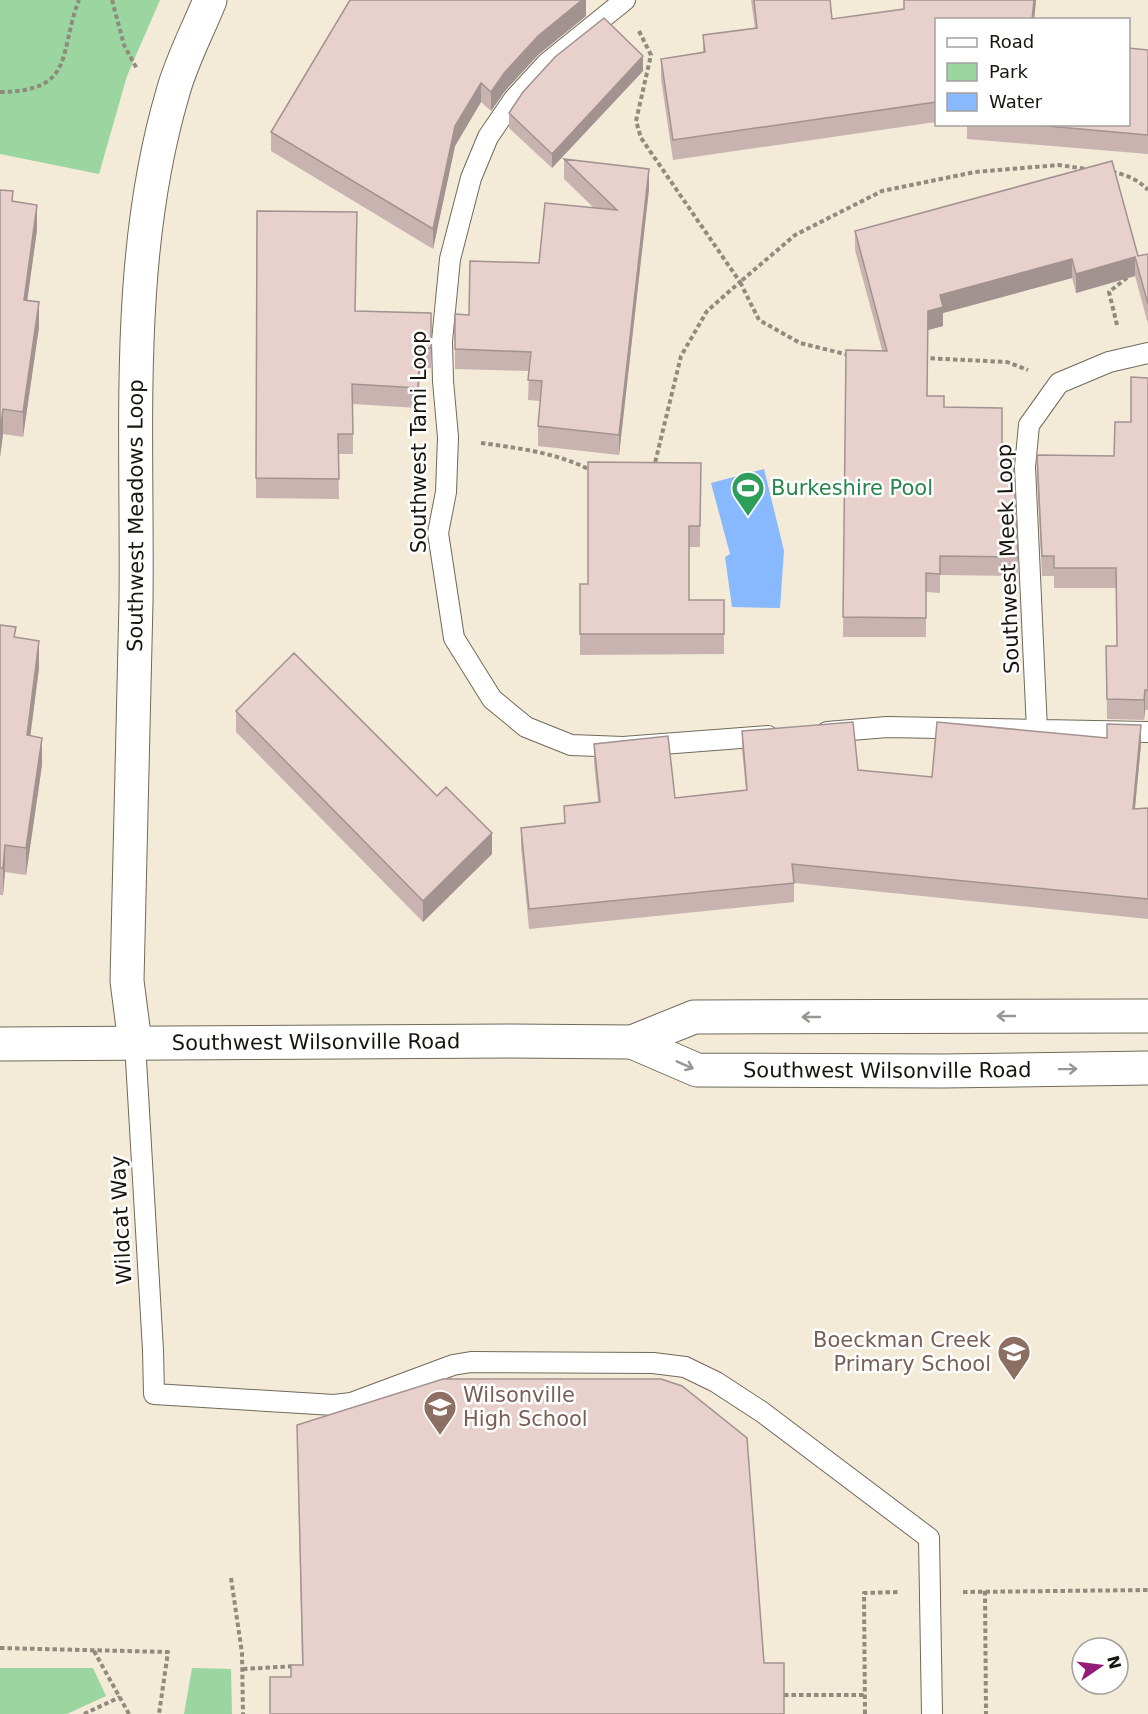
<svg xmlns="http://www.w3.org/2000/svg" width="1148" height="1714" font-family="'DejaVu Sans',sans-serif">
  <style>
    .green { fill: #9bd5a0 }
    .water { fill: #88b8fd }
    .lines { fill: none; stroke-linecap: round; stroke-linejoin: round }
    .lane-casing { stroke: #716a59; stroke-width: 22 }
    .street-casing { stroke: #716a59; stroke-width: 35 }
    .primary-casing { stroke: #716a59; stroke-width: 35 }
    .path { stroke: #918b7e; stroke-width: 4; stroke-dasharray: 4.5 3; stroke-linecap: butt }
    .lane { stroke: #fff; stroke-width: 20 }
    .street { stroke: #fff; stroke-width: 33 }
    .primary { stroke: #fff; stroke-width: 33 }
    .wall { fill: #c8b3b0 }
    .shaded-wall { fill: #a29290 }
    .building { fill: #e8d0cd; stroke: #a29290; stroke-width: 1.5 }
    .oneway { stroke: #979693 }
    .labels { text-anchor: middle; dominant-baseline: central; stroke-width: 5; stroke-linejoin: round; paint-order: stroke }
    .street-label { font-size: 21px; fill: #18150f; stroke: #fff }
    .leisure-label { font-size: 21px; fill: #27864d; stroke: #fff; text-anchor: start }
    .education-label { font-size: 21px; fill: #785e54; stroke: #fff; text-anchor: end }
  </style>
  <rect width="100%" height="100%" fill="#f3ebd8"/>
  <!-- green -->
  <path class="green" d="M0 0H160L127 76 99 174 0 154Z
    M0 1668H93L106 1696 67 1714H0Z
    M192 1668 231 1669 232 1714H184Z"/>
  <!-- water -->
  <path class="water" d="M764 469 784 551 780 608 732 607 725 557 730 554 711 483Z"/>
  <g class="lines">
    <defs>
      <path id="lane" d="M625 0 547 63 514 99 488 137 471 178 450 259 442 341 443 381 448 437 446 492 438 533 454 638 492 699 526 727 571 745 623 747 768 736
        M1037 730 1025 467 1029 425 1059 383 1109 362 1148 353
        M827 732 887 727 1148 732
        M135 1043 153 1350 154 1394 334 1405 351 1403 453 1365 471 1362 653 1363 685 1367 716 1382 762 1412 929 1538 932 1714"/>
      <g id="street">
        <path id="s1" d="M135 1043 127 981C130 855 134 729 136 602 138 432 124 258 173 92 181 62 198 30 210 0"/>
      </g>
      <g id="primary">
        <path id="s2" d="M632 1042 697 1070 943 1071 1148 1068"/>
        <path id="s3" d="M0 1044 511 1041 632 1042 694 1017 1148 1016"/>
      </g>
    </defs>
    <!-- lane casing -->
    <use href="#lane" class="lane-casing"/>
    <!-- street casing -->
    <use href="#street" class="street-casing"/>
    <!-- primary casing -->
    <use href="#primary" class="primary-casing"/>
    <!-- path -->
    <path class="path" d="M112 0 124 45 137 69
      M639 31 651 55 636 121 641 138 740 282 707 311 681 356 654 467
      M0 92C76 91 58 54 79 0
      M1112 172C1125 174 1139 180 1148 190
      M1117 325 1109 292 1128 277
      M849 355 800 343 759 320 740 282 795 235 882 191 975 172 1059 165 1086 169
      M923 358 1007 362 1028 370
      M481 443C518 448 559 453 592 471
      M231 1578 242 1653 243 1714
      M985 1591 986 1714
      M963 1592 1148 1590
      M0 1648 168 1652 159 1714
      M94 1651 129 1714
      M243 1669 296 1666
      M784 1695H865
      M84 1714 120 1697
      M865 1714 864 1593 898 1592"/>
    <!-- lane -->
    <use href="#lane" class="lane"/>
    <!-- street -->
    <use href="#street" class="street"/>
    <!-- primary -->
    <use href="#primary" class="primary"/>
  </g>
  <!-- wall -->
  <path class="wall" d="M586 0V16L538 55 505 91 491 111 481 102 455 146 433 249 271 151V132Z
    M751 0H830L832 19 904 9V0H1036L1034 20H936V122L673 160 661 79V59L703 52V35L755 28Z
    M1148 50V154L967 139V124H1128Z
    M643 71 552 168 509 128V113Z
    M564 159 649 189 619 455 538 446V426L540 401 528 400 529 371 455 369V314L469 315 539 263 594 208 564 179Z
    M0 190 13 202 37 230 27 300 39 327 23 437 3 434 0 457Z
    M257 211 355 311 431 313V368H420L418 408 353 404V454H338L339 499 256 498Z
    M855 231 1138 256 1148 254V324L1135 276 1076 293 1072 278 943 313V326L928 330 927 396 944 407 1002 455 1018 557V576L940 575V593L926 592V637H843L846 350H882L855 250Z
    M1148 378V710H1145L1144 720 1107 719 1106 646H1117L1116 588H1054V576H1042L1037 475V455L1114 456 1131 422Z
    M701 463 700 547H689V600H724V654L580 655V584H588Z
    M0 625 16 638 39 668 30 736 42 765 26 875 5 872 3 895H0Z
    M236 711 437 796 492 854 423 922 236 732Z
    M742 731 858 770 932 777 1141 744 1135 809 1148 808V919L794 883V902L529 929 521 847V828L564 823V806L598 802 594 763V744L675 798 746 790 742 750Z
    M297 1425 764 1663 291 1677 302 1665Z"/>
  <!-- shaded-wall -->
  <path class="shaded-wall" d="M582 0H586V16L538 55 505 91 491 111V92L505 72 538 36Z
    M1034 0H1036L1034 20H1032Z
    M643 56V71L552 168V154Z
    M481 83V102L455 146 433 249V229L455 126Z
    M649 169V189L619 455V435Z
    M37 205V230L24 324V300Z
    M1135 257V276L1076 293V274Z
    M1072 259V278L943 313V326L928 330V311L940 295Z
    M39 302V327L23 437V412Z
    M420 348V368L418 408V388Z
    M3 409V434L0 457V432Z
    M39 641V668L27 762V735Z
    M1145 690V710L1144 720V700Z
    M1141 725V744L1133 828V809Z
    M42 738V765L26 875V848Z
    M492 833V854L423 922V901Z
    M5 845V872L3 895V868Z"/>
  <!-- building -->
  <path class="building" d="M350 0H582L538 36 505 72 491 92 481 83 455 126 433 229 271 132Z
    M754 0H830L832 19 904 9V0H1034L1032 20H936V102L673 140 661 59 705 52 703 35 757 28Z
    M604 18 643 56 552 154 509 113 523 92 555 57Z
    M1128 48 1148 50V135L1024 124H1128Z
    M564 159 649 169 619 435 538 426 542 381 528 380 531 352 455 349V314L469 315 470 261 539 263 545 203 617 210Z
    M1112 161 1138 256 1148 254V304L1135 257 1076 274 1072 259 940 295 943 307 928 311 927 396H944V407L1002 408V455L1013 456 1018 557 940 556V574L926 573V618L843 617 846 350 887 351 855 231Z
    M0 190 13 191 12 201 37 205 24 300 39 302 23 412 3 409 0 432Z
    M257 211 357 212 355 311 431 313V348H420L418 388 352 384 353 434H338L339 479 256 478Z
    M1131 377 1148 378V690H1145L1144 700 1107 699 1106 646H1117L1116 568H1054V556H1042L1037 455 1114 456 1115 422H1131Z
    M588 462 701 463 700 526H689V600H724V634H580V584H588Z
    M0 625 16 627 14 637 39 641 27 735 42 738 26 848 5 845 3 868H0Z
    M294 653 437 796 446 787 492 833 423 901 236 711Z
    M853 722 858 770 932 777 937 722 1107 738V724L1141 725 1133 809 1148 808V899L792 864 794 883 529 909 521 828 565 823 564 806 600 802 594 744 668 736 675 798 747 790 742 731Z
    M443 1379H661L682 1386 747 1438 764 1663H784V1714H270V1677H291V1665H303L297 1425Z"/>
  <!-- one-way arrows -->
  <defs><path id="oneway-shaft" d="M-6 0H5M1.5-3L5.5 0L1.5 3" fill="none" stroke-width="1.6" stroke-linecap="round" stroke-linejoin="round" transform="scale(1.5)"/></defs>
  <g class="oneway">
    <use href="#oneway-shaft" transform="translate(1006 1016) rotate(180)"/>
    <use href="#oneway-shaft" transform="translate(811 1017) rotate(-180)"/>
    <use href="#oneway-shaft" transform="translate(685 1065) rotate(24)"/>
    <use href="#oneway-shaft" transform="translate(1068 1069) rotate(-1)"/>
  </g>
  <!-- icons -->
  <defs>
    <symbol id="stadium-pin" viewBox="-11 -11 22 30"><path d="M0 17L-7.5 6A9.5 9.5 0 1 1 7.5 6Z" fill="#2e9e5b" stroke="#fff"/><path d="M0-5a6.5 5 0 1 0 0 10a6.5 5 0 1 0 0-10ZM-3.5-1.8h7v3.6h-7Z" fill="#fff"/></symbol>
    <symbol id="school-pin" viewBox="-11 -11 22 30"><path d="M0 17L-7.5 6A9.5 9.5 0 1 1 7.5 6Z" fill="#8d6e63" stroke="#fff"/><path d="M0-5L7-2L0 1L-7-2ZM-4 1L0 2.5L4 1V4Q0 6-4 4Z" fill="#fff"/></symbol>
  </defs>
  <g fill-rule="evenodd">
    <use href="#stadium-pin" x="729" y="469" width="38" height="52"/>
    <use href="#school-pin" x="995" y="1333" width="38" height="52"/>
    <use href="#school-pin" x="421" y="1388" width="38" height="52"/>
  </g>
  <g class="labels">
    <!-- street labels -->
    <g class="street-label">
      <text transform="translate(419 442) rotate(-90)">Southwest Tami Loop</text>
      <text stroke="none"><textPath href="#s1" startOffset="528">Southwest Meadows Loop</textPath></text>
      <text transform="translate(1008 559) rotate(-92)">Southwest Meek Loop</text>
      <text stroke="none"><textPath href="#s3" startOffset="316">Southwest Wilsonville Road</textPath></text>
      <text stroke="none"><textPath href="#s2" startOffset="261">Southwest Wilsonville Road</textPath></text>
      <text transform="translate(121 1220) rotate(-93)">Wildcat Way</text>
    </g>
    <!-- leisure labels -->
    <g class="leisure-label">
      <text x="771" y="488">Burkeshire Pool</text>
    </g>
    <!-- education labels -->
    <g class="education-label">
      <text x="991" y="1340">Boeckman Creek<tspan x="991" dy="24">Primary School</tspan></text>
      <text x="463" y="1395" text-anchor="start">Wilsonville<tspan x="463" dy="24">High School</tspan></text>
    </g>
  </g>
  <!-- legend -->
  <rect x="935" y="18" width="195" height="108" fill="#ffffff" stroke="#a3a19f" stroke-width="1.5"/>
  <rect x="947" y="38" width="30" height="9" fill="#ffffff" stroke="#a3a19f" stroke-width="1.5"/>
  <text x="989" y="48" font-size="18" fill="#18150f">Road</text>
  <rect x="947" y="63" width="30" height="18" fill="#9bd5a0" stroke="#a3a19f" stroke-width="1.5"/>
  <text x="989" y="78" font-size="18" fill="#18150f">Park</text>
  <rect x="947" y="93" width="30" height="18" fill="#88b8fd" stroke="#a3a19f" stroke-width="1.5"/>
  <text x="989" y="108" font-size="18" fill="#18150f">Water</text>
  <!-- north arrow -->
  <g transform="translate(1100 1666) rotate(76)"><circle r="28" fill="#ffffff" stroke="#a3a19f" stroke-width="1.5"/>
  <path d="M0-4.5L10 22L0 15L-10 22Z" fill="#941d7a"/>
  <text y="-9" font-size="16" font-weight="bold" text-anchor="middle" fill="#18150f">N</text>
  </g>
</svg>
